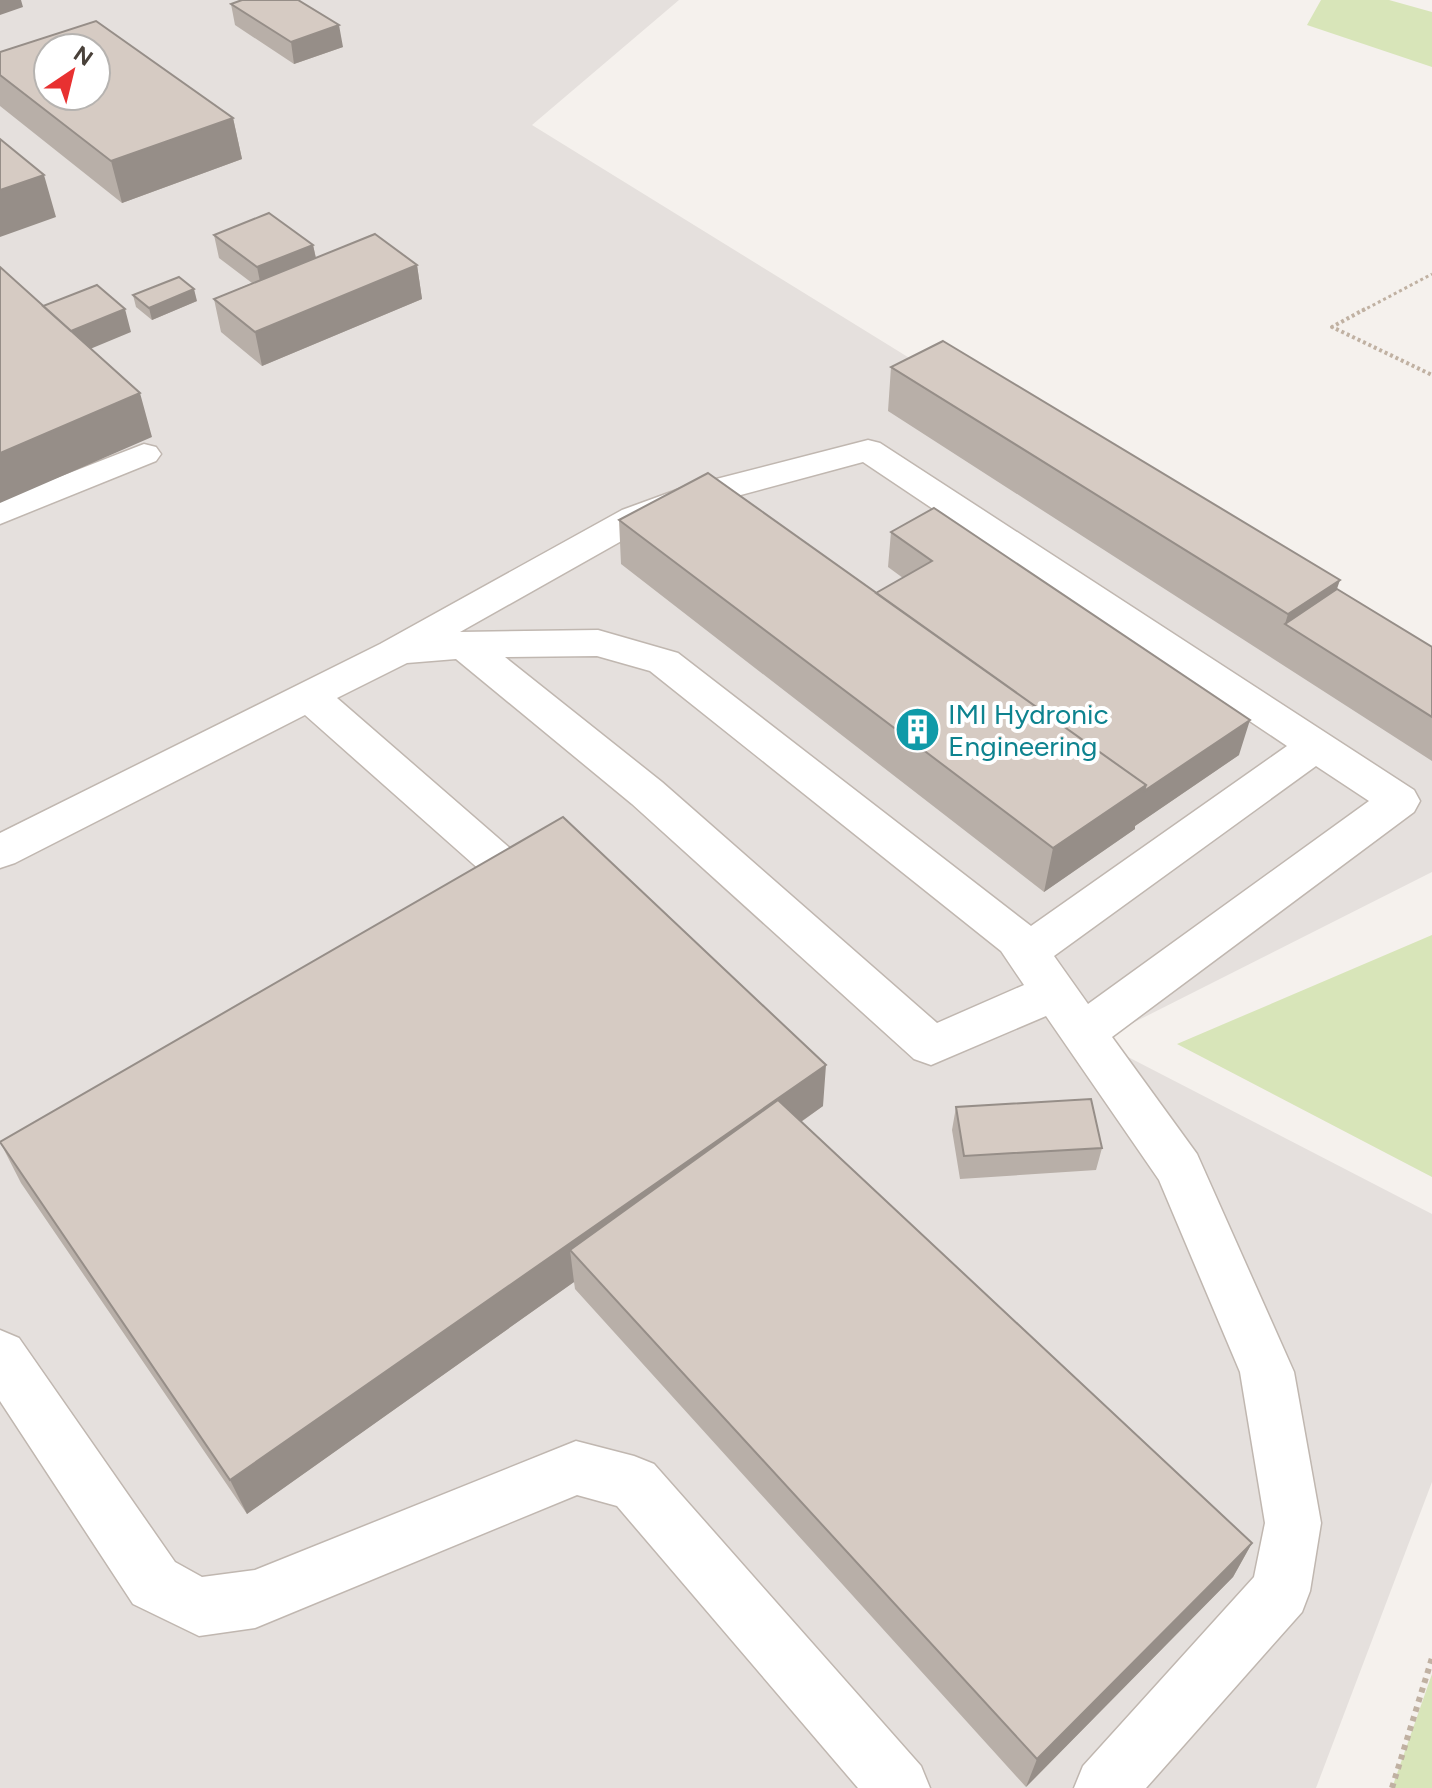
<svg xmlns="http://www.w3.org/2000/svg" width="1432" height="1788" font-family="Figtree,sans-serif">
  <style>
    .industrial { fill: #e5e0dd; fill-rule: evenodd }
    .green { fill: #d8e5b9 }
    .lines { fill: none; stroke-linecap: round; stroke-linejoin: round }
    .minor-casing { stroke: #c0b7b0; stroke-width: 3 }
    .path-far2 { stroke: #c0b1a2; stroke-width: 3; stroke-dasharray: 3 3; stroke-linecap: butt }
    .path-far1 { stroke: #c0b1a2; stroke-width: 4; stroke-dasharray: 3 3; stroke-linecap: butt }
    .path { stroke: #c0b1a2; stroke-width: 6; stroke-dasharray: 5 5; stroke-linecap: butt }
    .minor { fill: #fff; fill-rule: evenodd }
    .wall { fill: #b8afa8 }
    .shaded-wall { fill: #968e88 }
    .building { fill: #d6cbc3; stroke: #968e88; stroke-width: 2; fill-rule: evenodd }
    .labels { text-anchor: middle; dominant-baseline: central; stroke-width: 8; stroke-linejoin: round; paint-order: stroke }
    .culture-label { font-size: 28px; fill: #0d838f; stroke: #fff; text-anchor: start }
  </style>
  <rect width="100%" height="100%" fill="#f5f1ed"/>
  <!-- industrial -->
  <path class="industrial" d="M0 0H679L532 125 937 375 1432 665V872L1097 1041 1432 1214V1482L1316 1788H0ZM48 48H96V96H48Z"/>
  <!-- green -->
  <path class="green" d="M1321 0H1389L1432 12V67L1307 25Z
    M1432 935V1177L1177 1044Z
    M1432 1674V1788H1392Z"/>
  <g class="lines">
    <defs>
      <path id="minor" d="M868 440 880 443 1414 790 1420 801 1414 812 1112 1037 1197 1154 1294 1372 1321 1523 1310 1591 1302 1612 1146 1788H1074L1083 1766 1254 1577 1265 1523 1240 1372 1159 1180 1046 1016 931 1065 914 1059 632 804 456 659 407 663 337 698 511 849 518 860 511 871 496 876 481 871 305 715 15 863 0 868V833L380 644 622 510 685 487ZM863 462 1287 746 1031 926 678 653 598 630 460 632 648 526 711 503ZM597 656 650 671 1001 951 1024 985 937 1023 662 782 505 657ZM1316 766 1369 801 1088 1004 1054 956Z
        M144 444 156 447 161 454 156 461 0 524V500Z
        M0 1330 19 1338 175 1562 202 1577 255 1570 576 1441 634 1456 654 1464 921 1766 930 1788H858L617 1506 577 1495 255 1628 199 1636 133 1604 0 1401Z"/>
    </defs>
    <!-- minor casing -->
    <use href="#minor" class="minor-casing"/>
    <!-- path-far2 -->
    <path class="path-far2" d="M1362 311 1432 274"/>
    <!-- path-far1 -->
    <path class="path-far1" d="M1365 309 1332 327 1432 375"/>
    <!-- path -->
    <path class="path" d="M1392 1788 1432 1658"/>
    <!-- minor -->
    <use href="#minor" class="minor"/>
  </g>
  <!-- wall -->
  <path class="wall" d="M231 4 343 47 294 64 235 25Z
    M0 52 233 118 242 159 122 203 0 106Z
    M214 235 313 245 316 258 417 265 422 299 262 366 221 332 214 299 252 283 219 258Z
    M133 295 197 301 152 320 136 307Z
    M891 367 1337 589 1432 647V761L888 411Z
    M619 520 876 593 903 578 888 567 891 532 1239 755 1135 826V829L1044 892 621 564Z
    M823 1106 801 1122 1252 1543 1233 1577 1026 1787 575 1289 574 1282 247 1514 21 1183 0 1142Z
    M956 1107 1102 1148 1096 1170 960 1179 952 1130Z"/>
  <!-- shaded-wall -->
  <path class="shaded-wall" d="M0 0H21L23 7 0 15Z
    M339 25 343 47 294 64 291 42Z
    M233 118 242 159 122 203 111 161Z
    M44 175 56 217 0 237V190Z
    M313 245 318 268 262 291 257 267Z
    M417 265 422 299 262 366 255 332Z
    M194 289 197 301 152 320 149 308Z
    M125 309 131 332 66 359 59 335Z
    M140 393 152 437 0 503V453Z
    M1340 580 1325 624H1285L1288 614Z
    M1250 720 1239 755 1135 826V829L1044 892 1053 848 1146 785Z
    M826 1065 823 1106 590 1271 570 1250 574 1282 247 1514 230 1480Z
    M1252 1543 1233 1577 1026 1787 1037 1759Z"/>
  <!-- building -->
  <path class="building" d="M242 0H298L339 25 291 42 231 4Z
    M96 21 233 118 111 161 0 75V52ZM48 48H96V96H48Z
    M0 139 44 175 0 190Z
    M269 213 313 245 257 267 214 235Z
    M375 234 417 265 255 332 214 299Z
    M0 267 140 393 0 453Z
    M179 277 194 289 149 308 133 295Z
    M97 285 125 309 71 331 43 306Z
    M943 341 1340 580 1288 614 891 367Z
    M708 473 1146 785 1053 848 619 520Z
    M934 508 1250 720 1144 791 1146 785 876 593 932 561 891 532Z
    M1337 589 1432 647V717L1285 624Z
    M563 817 826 1065 230 1480 0 1142Z
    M1091 1099 1102 1148 964 1156 956 1107Z
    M778 1100 1252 1543 1037 1759 570 1250Z"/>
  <!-- icons -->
  <defs>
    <symbol id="building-disc" viewBox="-11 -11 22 22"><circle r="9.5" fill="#0f9aa8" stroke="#fff"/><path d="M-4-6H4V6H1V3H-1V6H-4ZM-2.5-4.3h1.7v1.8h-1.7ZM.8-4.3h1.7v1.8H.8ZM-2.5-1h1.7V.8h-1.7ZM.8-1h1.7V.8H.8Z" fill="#fff"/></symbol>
  </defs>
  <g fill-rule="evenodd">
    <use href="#building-disc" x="892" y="704" width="51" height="51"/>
  </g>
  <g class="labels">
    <!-- culture labels -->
    <g class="culture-label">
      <text x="948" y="714">IMI Hydronic<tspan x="948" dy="32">Engineering</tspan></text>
    </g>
  </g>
  <!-- north arrow -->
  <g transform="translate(72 72) rotate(35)"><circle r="38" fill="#ffffff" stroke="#b6b3b0" stroke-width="2"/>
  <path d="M0-6L14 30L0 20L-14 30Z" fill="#e83131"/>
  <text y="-12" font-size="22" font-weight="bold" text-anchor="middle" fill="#49413a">N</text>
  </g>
</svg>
